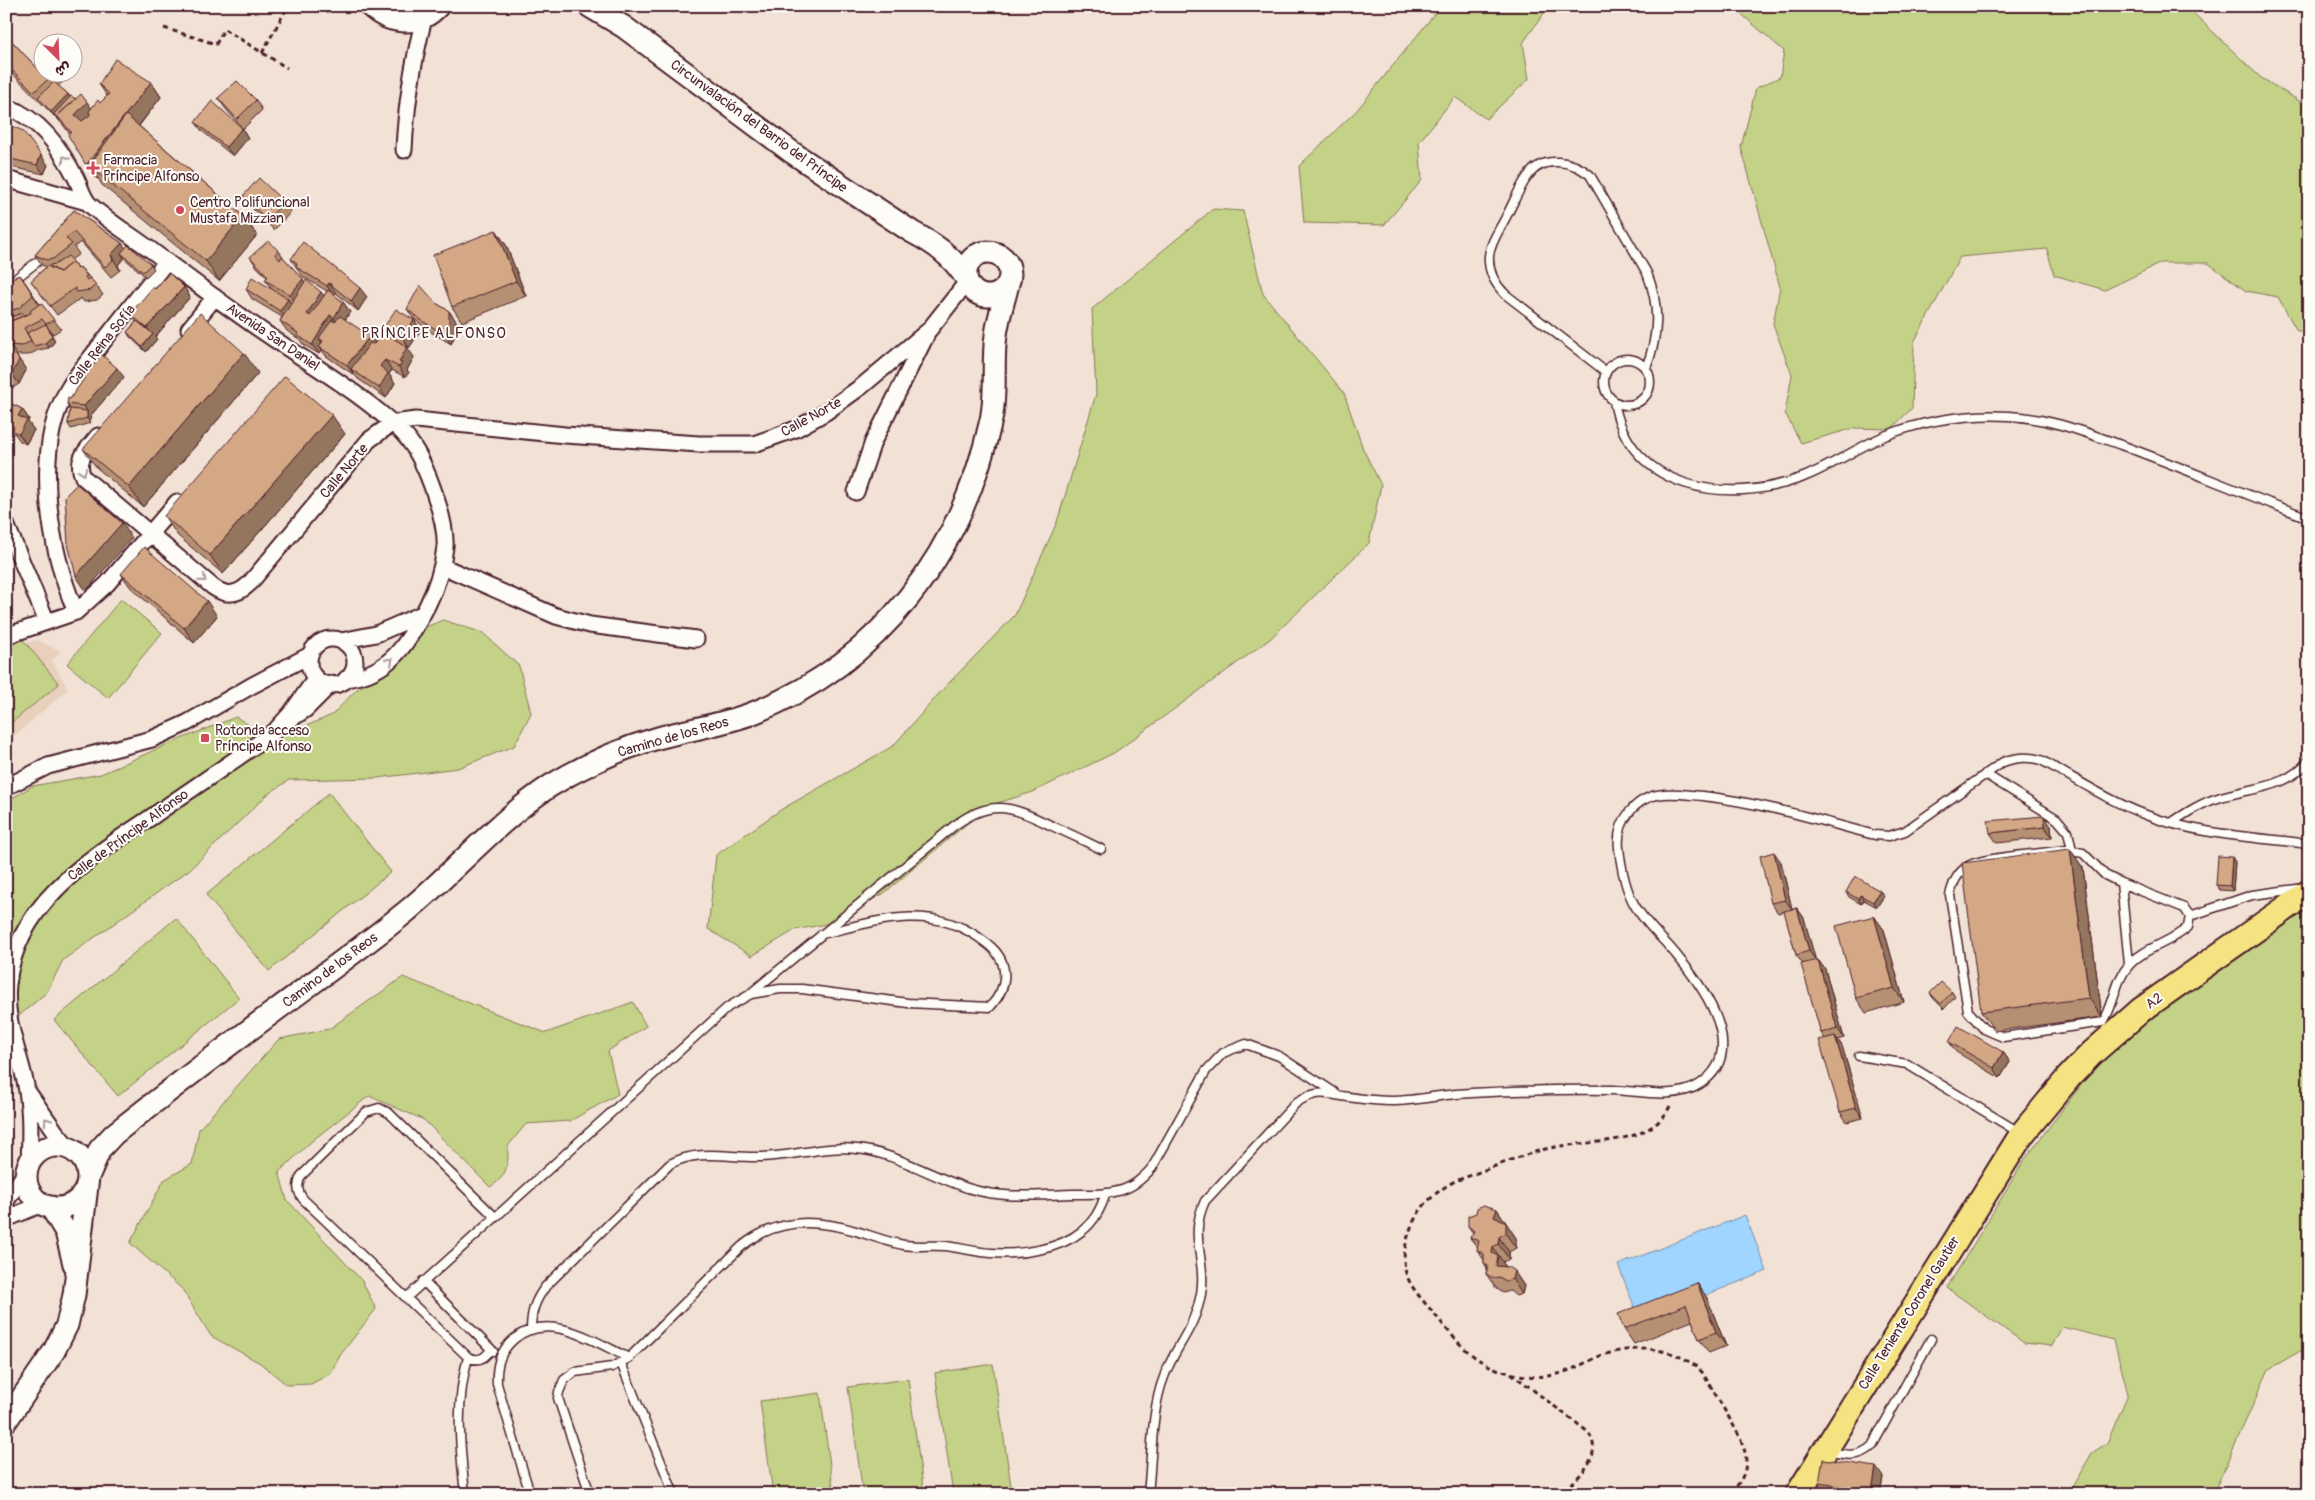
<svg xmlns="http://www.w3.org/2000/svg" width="2315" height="1500" font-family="Pangolin,'Playpen Sans Arabic',sans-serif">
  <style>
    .built { fill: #e8d0bd }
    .green { fill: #c3d286; stroke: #867858 }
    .water { fill: #9fd5fe; stroke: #7d8caa }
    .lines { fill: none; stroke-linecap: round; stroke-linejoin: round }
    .lane-casing { stroke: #4a1f2b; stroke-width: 11 }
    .street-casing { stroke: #4a1f2b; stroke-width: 19 }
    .secondary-casing { stroke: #4a1f2b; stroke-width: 25 }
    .primary-casing { stroke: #4a1f2b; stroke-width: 28 }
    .path { stroke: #4a1f2b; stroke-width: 3; stroke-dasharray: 5 4; stroke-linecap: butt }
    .lane { stroke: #fdfcf7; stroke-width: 8 }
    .street { stroke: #fdfcf7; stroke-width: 15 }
    .secondary { stroke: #fdfcf7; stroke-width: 21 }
    .primary { stroke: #f5e382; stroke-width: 24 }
    .wall { fill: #b69072; stroke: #4a1f2b }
    .shaded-wall { fill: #94755d; stroke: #4a1f2b }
    .building { fill: #d4a785; stroke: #4a1f2b }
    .oneway { stroke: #ac999b }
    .poi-dot { fill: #d1495b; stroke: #fdfcf7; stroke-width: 2 }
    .labels { text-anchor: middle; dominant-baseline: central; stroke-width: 4; stroke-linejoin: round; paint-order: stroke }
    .street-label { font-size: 14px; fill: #4a1f2b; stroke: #fdfcf7 }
    .poi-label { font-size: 14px; fill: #4a1f2b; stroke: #fdfcf7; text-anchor: start }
    .neighbourhood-label { font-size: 15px; letter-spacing: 1px; fill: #4a1f2b; stroke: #fdfcf7 }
  </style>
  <rect width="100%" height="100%" fill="#f1e2d5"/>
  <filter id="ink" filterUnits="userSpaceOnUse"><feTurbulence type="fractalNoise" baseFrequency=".02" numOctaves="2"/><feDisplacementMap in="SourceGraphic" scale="10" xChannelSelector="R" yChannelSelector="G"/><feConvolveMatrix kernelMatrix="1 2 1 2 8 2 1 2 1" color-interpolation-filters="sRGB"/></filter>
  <g filter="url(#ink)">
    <!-- built -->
    <path class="built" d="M37 640 61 651 52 661 68 689 6 743V647Z"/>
    <!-- green -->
    <path class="green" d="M1441 6H1549L1523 43 1529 79 1486 119 1455 97 1419 142 1422 180 1384 225 1304 223 1299 166 1357 110Z
      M1732 6H2186L2260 77 2309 107V331H2297L2278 297 2246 291 2208 263H2161L2105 290 2054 275 2047 249 1960 257 1914 342 1912 408 1891 429 1855 428 1801 443 1785 413 1792 375 1773 324 1780 287 1741 147 1756 88 1780 77 1784 51Z
      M1213 209 1243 211 1263 294 1344 393 1363 449 1381 485 1369 543 1270 639 1114 753 1033 792 988 806 883 894 826 924 795 930 752 956 708 929 716 855 782 809 893 746 944 688 1015 615 1057 522 1096 394 1092 309Z
      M121 599 162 633 108 698 67 664Z
      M443 620 483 633 519 666 531 713 514 746 458 768 378 778 289 780 268 794 189 870 63 960 47 992 14 1020 6 1021V802L32 786 101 774 168 744 236 717 273 740 332 715 357 689 377 678 411 633Z
      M21 637 59 684 6 727V649Z
      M329 793 391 872 269 971 206 895Z
      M2309 899V1346L2269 1369 2213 1494H2068L2092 1453 2107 1443 2128 1394 2114 1340 2062 1327 2052 1346 2024 1343 1947 1288 2025 1159 2087 1077 2152 1013Z
      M176 918 239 998 118 1096 54 1020Z
      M403 977 546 1033 633 1002 646 1026 608 1051 618 1094 570 1121 526 1124 508 1146C508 1165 508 1176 490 1187L424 1120 369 1096 313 1140 279 1172 287 1200 362 1281 376 1309 341 1354 330 1374 311 1384 287 1385 260 1363 211 1336 182 1289 130 1243 164 1180 192 1164 199 1129 279 1039 329 1029Z
      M993 1364 1011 1486 953 1494 935 1373Z
      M908 1379 924 1494H863L848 1387Z
      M820 1393 834 1494H773L760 1401Z"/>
    <!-- water -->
    <path class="water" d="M1745 1215 1767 1271 1640 1321 1618 1265Z"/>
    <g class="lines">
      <defs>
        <path id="lane" d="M6 286 46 255
          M1604 382a23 23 0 1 1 46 0a23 23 0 1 1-46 0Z
          M1606 372 1505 294C1495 284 1488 271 1489 256 1490 243 1500 229 1506 217 1513 204 1519 188 1528 176 1543 154 1573 161 1590 175L1647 273C1660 306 1659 335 1646 368
          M1614 401C1629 491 1727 505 1801 478 1831 467 1857 447 1887 435 1926 420 1968 414 2009 416 2049 418 2084 432 2121 445 2184 468 2246 495 2309 518
          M1985 774 2057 819 2068 832 2072 850
          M2171 823C2186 813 2201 803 2218 798 2252 787 2285 790 2309 760
          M2066 850 2083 853 2105 875 2121 883 2184 908 2190 916 2188 927C2171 943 2145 947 2129 965 2114 982 2115 1004 2103 1022L2003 1037 1984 1029 1968 1011 1950 895C1953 883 1957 873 1968 866 1982 857 2046 853 2066 850Z
          M2121 883 2129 964
          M2190 916 2252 895 2304 888
          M751 993 955 825C991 799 1011 806 1048 824 1066 832 1083 840 1101 849
          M1859 1056 1907 1064 2020 1133
          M423 1281 493 1351
          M406 1298 728 1007 751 994 780 989H802L908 1003 990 1007C1002 994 1008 979 1002 962 997 950 988 944 978 937 929 903 876 921 822 934
          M531 1330C531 1312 535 1300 546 1286L670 1164C698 1149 725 1157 755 1157 789 1158 822 1145 857 1149 897 1153 933 1178 971 1189 1004 1199 1038 1195 1073 1194 1087 1194 1104 1195 1118 1191 1132 1188 1142 1179 1152 1168L1206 1071 1223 1053 1246 1044 1279 1056 1334 1092
          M491 1349C485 1359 478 1362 468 1357L303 1199C297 1191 297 1185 301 1176L366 1112 379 1108 389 1113 494 1216
          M621 1363 674 1494
          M1827 1451C1844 1455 1858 1459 1872 1446L1931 1339
          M465 1494C460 1445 455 1405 468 1357
          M530 1494 497 1384C496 1365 500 1351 514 1339 549 1310 595 1342 629 1358
          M590 1494 558 1398 559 1392 564 1380 575 1372 612 1367 629 1358 741 1247C776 1218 814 1219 856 1231 872 1236 887 1242 904 1245 917 1247 932 1245 946 1246 961 1248 976 1252 991 1253 1020 1255 1059 1250 1082 1231 1095 1221 1101 1208 1106 1193
          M1148 1494C1152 1459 1151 1409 1164 1377 1175 1346 1195 1329 1201 1294 1207 1259 1188 1237 1205 1201L1297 1102C1318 1089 1326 1094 1348 1097 1362 1099 1378 1101 1392 1101 1413 1101 1435 1096 1456 1094 1508 1091 1561 1089 1613 1090 1640 1091 1676 1100 1700 1084 1749 1052 1705 989 1678 957 1664 939 1645 924 1634 904 1625 888 1621 866 1619 848 1616 821 1636 796 1664 794 1676 793 1690 795 1703 796 1762 803 1818 820 1875 835L1889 836 1905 831 2003 762C2016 757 2027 756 2041 760 2076 779 2109 801 2146 815 2198 835 2255 837 2309 844"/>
        <path id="street" d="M6 106C41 120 59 146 76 178 80 186 83 198 89 204 109 222 134 237 155 253 198 285 241 318 286 347 318 368 349 387 378 411 389 420 402 430 410 442 426 463 447 521 445 547 443 567 436 588 427 606 408 642 391 674 346 679
          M404 150C406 105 413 62 424 18
          M6 179 87 202
          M189 329 215 297
          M98 436C87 450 75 459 83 477L213 587C227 597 238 595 250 583L369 440 393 423 416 420 565 435 699 444H754L796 429 826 412 862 386 929 330 967 282
          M856 492 873 442 926 336
          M6 524 47 622
          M442 566 556 616 590 625 696 639
          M76 612C50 551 32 451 67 391 77 373 91 358 103 342 124 315 145 288 167 261
          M6 636 76 612 107 584 177 502
          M309 662a23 23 0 1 1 46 0a23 23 0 1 1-46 0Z
          M341 641 376 634 420 615
          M291 719 306 709 331 684
          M6 787 48 766 152 739 187 723 251 686 310 655
          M28 1092 55 1131 70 1149
          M29 1163C30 1140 31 1115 27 1091 21 1055 4 1024 8 984 16 903 92 857 153 816 193 788 234 761 274 732L291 713 316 678
          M6 1201 26 1172
          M6 1219 42 1204"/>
        <path id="secondary" d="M370 6C390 25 419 27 438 6
          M589 6 624 27 793 153 912 232C935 244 952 256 966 278
          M966 274a22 22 0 1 1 44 0a22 22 0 1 1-44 0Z
          M26 1177a31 31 0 1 1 62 0a31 31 0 1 1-62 0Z
          M88 1177 100 1149 114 1134C167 1092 221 1051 276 1010 319 978 364 946 407 911 455 871 497 821 550 786 584 765 620 749 658 738 689 729 722 725 753 713 880 663 962 552 991 420 997 392 992 363 996 335 998 318 1004 301 1008 284
          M51 1207 66 1232 74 1264
          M6 1421 54 1351 67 1325 74 1295 87 1186"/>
        <path id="primary" d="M1798 1494 2022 1134 2069 1077 2091 1054 2141 1010 2309 892"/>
      </defs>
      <!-- lane casing -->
      <use href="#lane" class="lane-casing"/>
      <!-- street casing -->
      <use href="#street" class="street-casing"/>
      <!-- secondary casing -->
      <use href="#secondary" class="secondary-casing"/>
      <!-- primary casing -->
      <use href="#primary" class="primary-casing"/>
      <!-- path -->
      <path class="path" d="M164 28 216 44 224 29 287 68
        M262 53 288 6
        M1670 1106C1649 1150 1582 1138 1542 1150 1513 1158 1484 1171 1455 1181 1431 1194 1414 1212 1407 1240 1398 1273 1411 1287 1431 1310 1447 1329 1461 1349 1481 1361 1503 1375 1534 1380 1558 1374 1573 1370 1586 1362 1600 1356 1635 1344 1676 1346 1702 1372 1711 1387 1720 1402 1728 1416 1745 1445 1757 1466 1730 1494
        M1511 1373 1588 1432C1605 1457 1578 1476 1562 1494"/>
      <!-- lane -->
      <use href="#lane" class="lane"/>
      <!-- street -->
      <use href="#street" class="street"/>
      <!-- secondary -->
      <use href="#secondary" class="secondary"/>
      <!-- primary -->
      <use href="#primary" class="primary"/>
    </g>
    <!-- wall -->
    <path class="wall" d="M6 35 41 72H66L69 77 58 86 68 94 70 97 76 99 91 108 100 103 107 96 99 84 151 82 161 97 139 126 243 216 257 235 219 281 102 185 98 178 97 179 86 165 69 133 64 126 55 116V117L6 67Z
      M218 98 256 100 262 110 243 129 225 108Z
      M195 122 242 128 248 138 233 156 202 131Z
      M6 123 48 165 44 174 6 166Z
      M243 196 284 202 291 212 274 230 250 206Z
      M74 210 122 243 125 248 151 264 154 269 146 277 124 258 118 265 120 270 111 277 81 242 74 247 79 254 71 260 79 268 80 267 96 285 103 295 97 300 84 302 81 298 57 315 31 281 46 267 42 265 35 255Z
      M496 230 506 245 526 296 462 322 452 307Z
      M279 251 286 261 305 282 324 296 327 291 303 277 291 259 367 297 358 311 336 293 334 295 343 302 350 312 345 320 375 342 414 357 407 370 409 373 405 377 392 370 389 374 395 383 386 398 358 379 354 374V375L326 356 322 350 319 354 304 345 299 339 287 331 280 321 282 317 252 299 246 289 271 288 265 280 267 277 257 267 250 257Z
      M20 275 39 304 54 320 61 329 53 334 49 329 55 341 49 348 38 350 29 355H16L26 370 19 384 6 392V280Z
      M184 287 190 297 155 337 157 339 146 352 130 337 127 332 136 322 130 314 155 289Z
      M436 303 449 311 456 321V333L451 344 431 332 414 319 407 309Z
      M414 320 421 330 409 348 391 337 384 327Z
      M258 373 143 507 97 468 83 449Z
      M124 377 91 415 90 423 71 429 68 424 70 409 67 404 70 399Z
      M6 401 22 409 29 419 28 422 34 430 26 444 20 441 15 434 6 430Z
      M345 434 223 574 178 536 164 516Z
      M121 574 217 616 194 643 131 588Z
      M2051 826 2052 837 1997 843 1990 833Z
      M2070 849 2083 868 2102 1017 1995 1031 1981 1012Z
      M2232 857 2235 862 2233 891 2220 890 2216 885Z
      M1781 862 1792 909 1797 908 1804 918 1815 960H1818L1825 969 1844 1038 1838 1040 1842 1046 1863 1118 1847 1122 1840 1112 1825 1039 1821 1033 1803 964 1796 955 1785 911 1778 913 1771 903Z
      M1880 891 1884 896 1877 907 1864 900 1861 904 1849 897 1846 892Z
      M1874 916 1884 930 1904 1002 1866 1013 1856 998Z
      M1952 992 1955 997 1944 1009 1933 998 1930 993Z
      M1949 1042 2003 1052 2010 1062 2000 1078 1956 1052Z
      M1497 1209 1516 1238V1248L1509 1252V1259L1503 1262V1263L1506 1267 1514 1271 1524 1286 1522 1294 1516 1296 1510 1291 1503 1293 1496 1288 1486 1274 1487 1268 1484 1263V1260L1477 1250 1478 1248 1470 1238 1473 1233 1468 1226 1476 1213Z
      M1697 1283 1707 1298 1726 1346 1709 1353 1699 1339 1692 1321 1634 1344 1624 1329Z
      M1883 1477 1880 1494H1831L1826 1493 1819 1483Z"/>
    <!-- shaded-wall -->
    <path class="shaded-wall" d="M151 82 161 97 100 175 89 166 98 178 97 179 86 165Z
      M68 94 71 99 55 117 51 112Z
      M87 102 97 116 85 129 62 121Z
      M242 128 248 138 233 156 226 147Z
      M41 155 48 165 44 174 37 165Z
      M243 216 257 235 219 281 206 261Z
      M496 230 506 245 526 296 516 281Z
      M122 243 129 253H121L124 258 118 265 120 270 111 255Z
      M20 275 27 285 40 305 33 295Z
      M303 279 309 289 297 305 290 295Z
      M329 283 336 293 333 295 327 286Z
      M184 287 190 297 155 337 157 339 146 352 142 347 152 335 147 328Z
      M360 288 367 297 358 311 351 301Z
      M321 292 328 301 314 324 307 314Z
      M288 299 295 309 287 320 280 311Z
      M343 302 350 312 340 327 334 318Z
      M449 311 456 321V333L451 344 444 334Z
      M330 315 337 325 323 341 319 338 324 346 319 347 322 350 319 354 312 345Z
      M414 320 421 330 409 348 403 338Z
      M46 324 55 341 49 348 45 343Z
      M370 336 377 345 351 369 354 374V375L347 365Z
      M11 347 26 370 19 384 12 374Z
      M407 347 414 357 407 370 409 373 405 377 399 367V362Z
      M244 353 258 373 143 507 129 487Z
      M385 360 392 370 389 374 395 383 386 398 379 388 380 366Z
      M117 368 124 377 91 415 90 423 87 418V411L84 406Z
      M22 409 29 419 28 422 34 430 26 444 19 434 18 416Z
      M332 415 345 434 223 574 210 555Z
      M122 523 132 538 86 591 76 576Z
      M207 601 217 616 194 643 184 628Z
      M2044 816 2051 826 2052 837 2045 827Z
      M2070 849 2083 868 2102 1017 2089 998Z
      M1774 852 1781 862 1792 909 1785 900Z
      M2232 857 2235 862 2233 891 2230 886Z
      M1880 891 1884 896 1877 907 1873 902Z
      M1860 895 1864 900 1861 904 1858 899Z
      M1797 908 1804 918 1816 961 1809 951Z
      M1874 916 1884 930 1904 1002 1894 988Z
      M1818 960 1825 969 1844 1038 1837 1028Z
      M1835 1036 1842 1046 1863 1118 1856 1108Z
      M2003 1052 2010 1062 2000 1078 1994 1068Z
      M1497 1209 1516 1238V1248L1494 1217Z
      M1499 1237 1509 1252V1259L1498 1244Z
      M1493 1247 1503 1262V1263L1509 1271 1496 1266 1492 1253Z
      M1514 1271 1524 1286 1522 1294 1512 1279Z
      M1697 1283 1707 1298 1726 1346 1716 1332Z
      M1876 1467 1883 1477 1880 1494H1874L1872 1491Z"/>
    <!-- building -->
    <path class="building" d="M6 35 41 72 42 70V72H56L34 92 6 64Z
      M115 59 151 82 86 165 68 135 71 132 57 116 81 94 87 102 75 115 82 121 90 115 89 111 98 100 100 103 109 94 99 84Z
      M237 81 256 100 237 119 218 98Z
      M54 82 68 94 51 112 38 97Z
      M71 96 76 99 57 116 60 121 54 114Z
      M212 101 242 128 226 147 195 122Z
      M126 115 243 216 206 261 89 166Z
      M6 123 23 131 41 155 37 165 6 158Z
      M259 178 284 202 267 220 243 196Z
      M74 210 122 243 111 255 113 260 105 267 74 232 66 238 72 244 53 259 47 260 35 255Z
      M496 230 516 281 452 307 433 255Z
      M268 241 279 251 275 254 280 260 282 256 303 279 290 295 265 280 268 276 250 257Z
      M303 242 360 288 351 301 329 283 327 286 296 267 297 263 291 259Z
      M128 245 151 264 143 272 121 253Z
      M68 256 76 264 74 265 72 262 60 272 51 267 50 265 56 264Z
      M72 262 78 269 80 267 87 276 85 277 87 280 90 278 96 285 90 290 77 292 75 288 50 306 31 281 47 266 60 272Z
      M169 273 184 287 147 328 130 314 153 287 155 289Z
      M20 275 33 295 19 308 6 312V280Z
      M252 277 288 299 280 311 246 289Z
      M306 280 321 292 307 314 310 316 328 290 343 302 334 318 330 315 312 345 297 335 298 333 280 321Z
      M420 285 436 303 449 311V323L444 334 424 322 407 309Z
      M41 303 54 320 46 324 42 319 24 328 31 341 22 346 7 345 6 343V323L31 313 30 311Z
      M396 309 414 320 403 338 384 327Z
      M22 313 25 315 6 323V319Z
      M200 313 244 353 129 487 83 449Z
      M340 316 370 336 347 365 319 347 323 341 319 338 332 320 335 322Z
      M137 321 153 334 142 347 127 332Z
      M46 324 52 336 45 343 34 346 27 333Z
      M382 331 407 347 399 362 402 363 399 367 385 360 380 366 388 373 379 388 351 369 370 343 374 344Z
      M6 346 11 347 19 360 12 374 6 378Z
      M101 354 117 368 84 406 67 404 68 398 70 399Z
      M285 376 332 415 210 555 164 516Z
      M6 401 22 409 18 416 27 420 19 434 13 431 14 427 6 423Z
      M70 409 87 411V418L68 424Z
      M77 484 122 523 76 576 68 544 65 496Z
      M144 547 207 601 184 628 121 574Z
      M2044 816 2045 827 1990 833 1988 821Z
      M2070 849 2089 998 1981 1012 1962 863Z
      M1774 852 1785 900 1771 903 1760 856Z
      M2218 856 2232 857 2230 886 2216 885Z
      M1855 876 1880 891 1873 902 1860 895 1858 899 1846 892Z
      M1797 908 1809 951 1796 955 1784 911Z
      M1874 916 1894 988 1856 998 1836 926Z
      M1818 960 1837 1028 1821 1033 1801 964Z
      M1941 982 1952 992 1941 1004 1930 993Z
      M1958 1026 2003 1052 1994 1068 1949 1042Z
      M1835 1036 1856 1108 1840 1112 1819 1040Z
      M1484 1205 1497 1209 1494 1217 1506 1223V1233L1499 1237 1498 1244 1493 1247 1492 1253 1498 1256 1496 1266 1508 1267 1514 1271 1512 1279 1506 1281 1499 1277 1493 1278 1486 1274 1488 1266 1484 1263V1254L1477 1250 1479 1241 1470 1238 1474 1231 1468 1226V1216L1476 1213 1477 1208Z
      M1697 1283 1716 1332 1699 1339 1686 1305 1624 1329 1618 1314Z
      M1823 1459 1876 1467 1872 1491 1819 1483Z"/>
    <!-- one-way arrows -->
    <defs><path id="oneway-chevron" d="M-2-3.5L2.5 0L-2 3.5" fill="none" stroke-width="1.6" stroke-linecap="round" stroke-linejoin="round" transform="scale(1.25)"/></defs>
    <g class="oneway">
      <use href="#oneway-chevron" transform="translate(65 159) rotate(-124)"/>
      <use href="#oneway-chevron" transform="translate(83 472) rotate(71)"/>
      <use href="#oneway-chevron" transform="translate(203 579) rotate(41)"/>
      <use href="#oneway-chevron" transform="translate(390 661) rotate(-43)"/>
      <use href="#oneway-chevron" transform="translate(47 1121) rotate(-126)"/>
    </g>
  </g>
  <!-- markers -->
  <g class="poi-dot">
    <path d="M90.5 160.5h5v5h5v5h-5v5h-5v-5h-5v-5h5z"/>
    <circle cx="180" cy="210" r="5"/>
    <rect x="200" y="733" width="10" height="10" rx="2.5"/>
  </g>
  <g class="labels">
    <!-- street labels -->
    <g class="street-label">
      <text transform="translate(759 126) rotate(36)">Circunvalación del Barrio del Príncipe</text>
      <text transform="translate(273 337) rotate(34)">Avenida San Daniel</text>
      <text transform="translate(102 345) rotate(-52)">Calle Reina Sofía</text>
      <text transform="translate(811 417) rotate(-29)">Calle Norte</text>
      <text transform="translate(344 471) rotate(-50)">Calle Norte</text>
      <text transform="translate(673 737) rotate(-16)">Camino de los Reos</text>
      <text transform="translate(128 835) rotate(-36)">Calle de Príncipe Alfonso</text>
      <text transform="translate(330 970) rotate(-37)">Camino de los Reos</text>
      <text transform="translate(2154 1001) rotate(-36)">A2</text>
      <text transform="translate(1909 1313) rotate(-58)">Calle Teniente Coronel Gautier</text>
    </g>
    <!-- poi labels -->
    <g class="poi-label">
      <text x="103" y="160">Farmacia<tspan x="103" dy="16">Príncipe Alfonso</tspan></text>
      <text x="190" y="202">Centro Polifuncional<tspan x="190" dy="16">Mustafa Mizzian</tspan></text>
      <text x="215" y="730">Rotonda acceso<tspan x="215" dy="16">Príncipe Alfonso</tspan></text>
    </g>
    <!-- neighbourhood labels -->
    <g class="neighbourhood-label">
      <text x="434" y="333">PRÍNCIPE ALFONSO</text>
    </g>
  </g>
  <!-- margin -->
  <rect width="2315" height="1500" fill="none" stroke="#fdfcf7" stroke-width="25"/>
  <rect x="12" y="12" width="2290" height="1475" fill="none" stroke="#4a1f2b" stroke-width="2" filter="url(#ink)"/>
  <!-- north arrow -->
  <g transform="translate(58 58) rotate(156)"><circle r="24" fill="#fdfcf7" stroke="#b5a4a5"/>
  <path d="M0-4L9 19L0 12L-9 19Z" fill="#d1495b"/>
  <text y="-8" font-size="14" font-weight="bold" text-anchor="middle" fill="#4a1f2b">ش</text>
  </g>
</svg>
